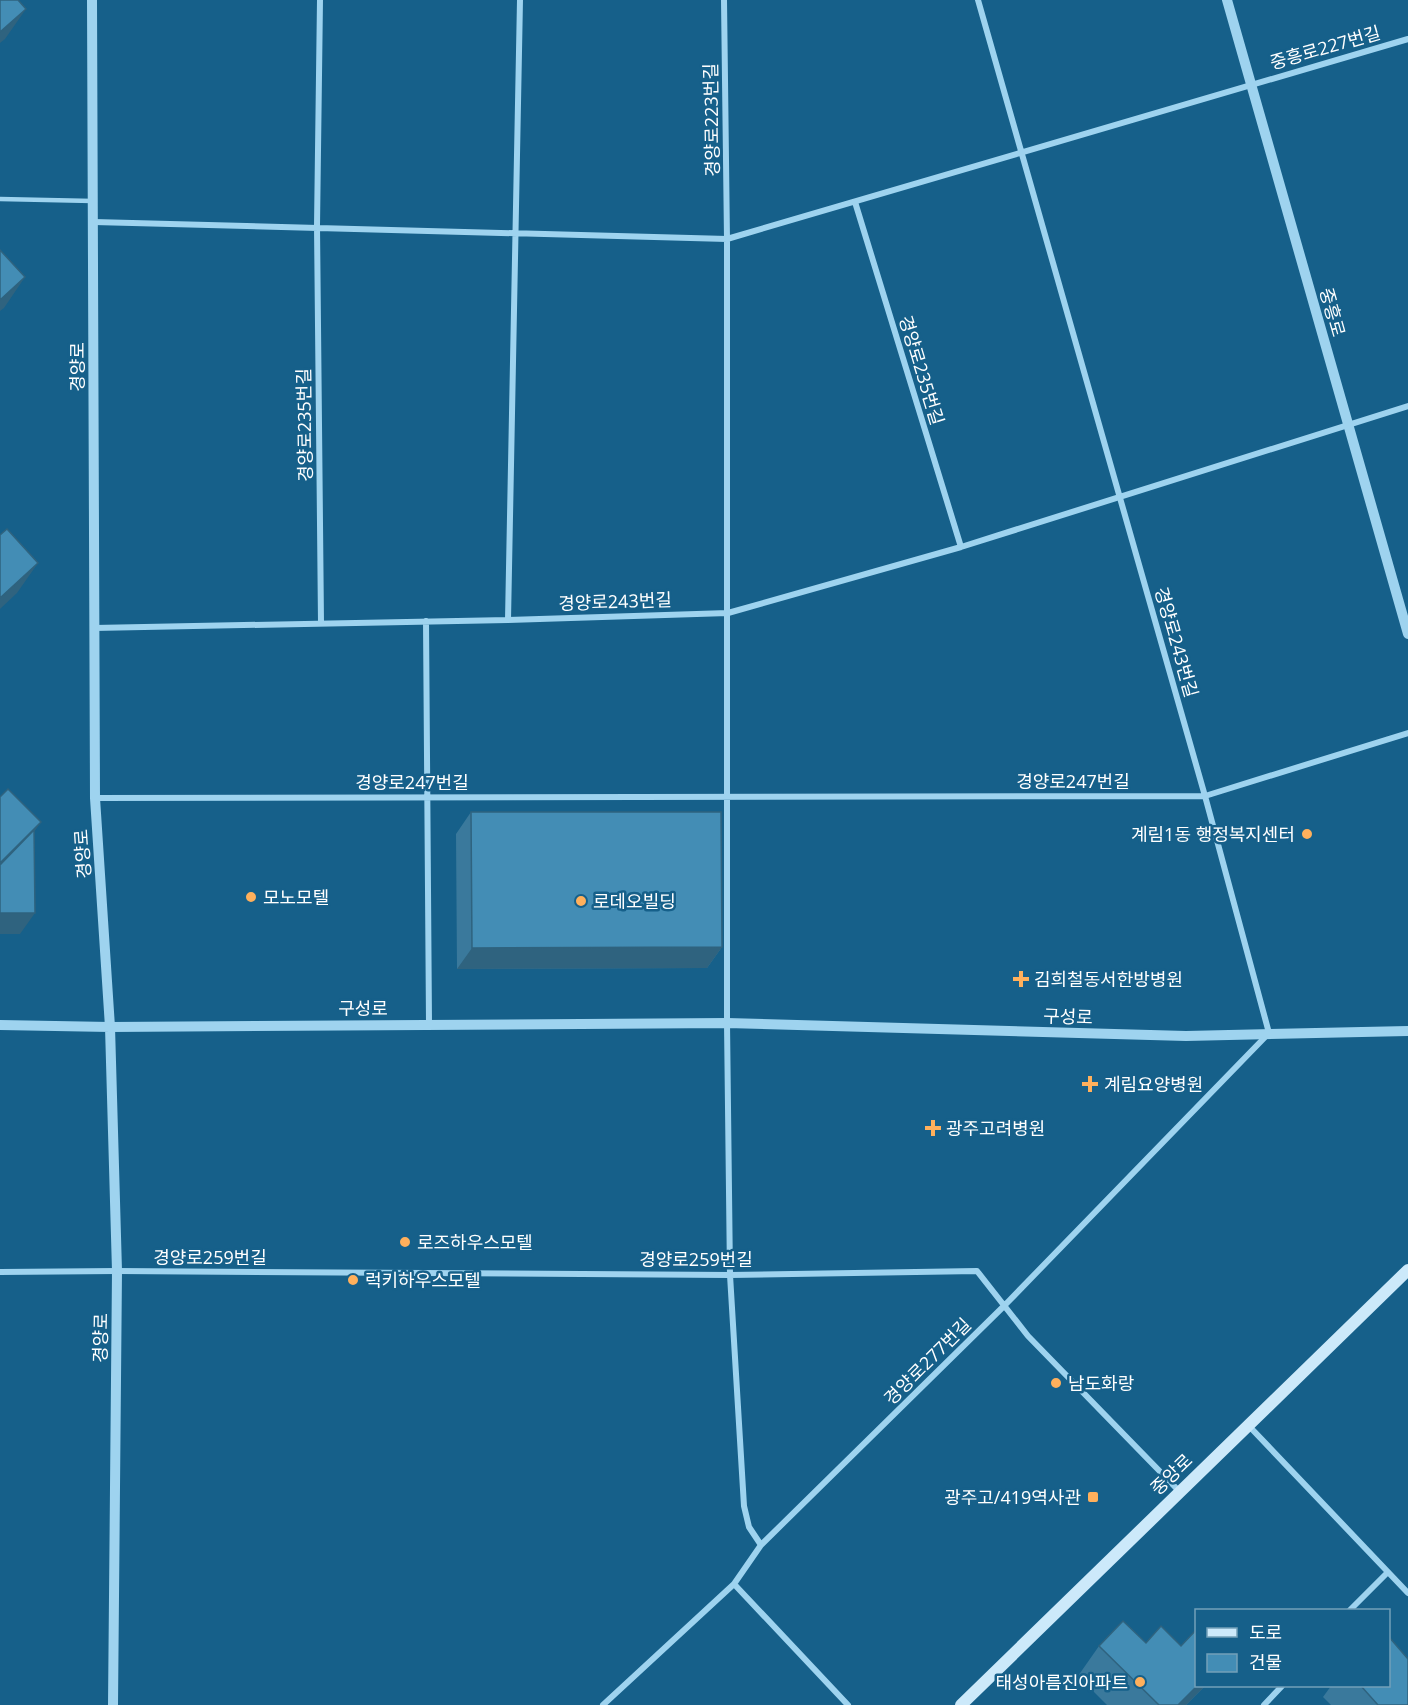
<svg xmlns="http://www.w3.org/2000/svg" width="1408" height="1705" font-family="'Open Sans','Noto Sans KR',sans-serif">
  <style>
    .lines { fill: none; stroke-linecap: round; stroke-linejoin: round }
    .service { stroke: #9ed3ef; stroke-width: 4.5 }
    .minor { stroke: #9ed3ef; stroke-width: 6 }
    .tertiary { stroke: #9ed3ef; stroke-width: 10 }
    .secondary { stroke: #cce9fa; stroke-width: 12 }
    .wall { fill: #3a799c }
    .shaded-wall { fill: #2f637f }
    .building { fill: #438db5; stroke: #2f637f; stroke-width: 1.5 }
    .poi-dot { fill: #ffb05c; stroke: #16608a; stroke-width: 2 }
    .labels { text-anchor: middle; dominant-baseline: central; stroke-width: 5; stroke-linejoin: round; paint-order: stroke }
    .street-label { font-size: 18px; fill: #fff; stroke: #16608a }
    .poi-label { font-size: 18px; fill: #fff; stroke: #16608a; text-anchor: start }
  </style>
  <rect width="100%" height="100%" fill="#16608a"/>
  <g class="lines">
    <!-- service -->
    <path class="service" d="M0 199 93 201"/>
    <!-- minor -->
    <path class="minor" d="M320 0 317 226 321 623
      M724 0 727 239V1023L730 1275 744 1506 749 1527 761 1545
      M855 202 961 547
      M94 222 727 239 1408 39
      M508 620 520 0
      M426 621 429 1024
      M94 628 508 620 728 613 961 547 1408 406
      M95 798 1205 796 1408 733
      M0 1272 117 1271 730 1275 977 1271 1028 1336 1179 1491
      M1248 1425 1408 1593
      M734 1584 848 1705
      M1350 1610 1388 1572
      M603 1705 734 1584 761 1545 1004 1306 1269 1033 1205 796 978 0
      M1264 1705 1282 1686"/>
    <!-- tertiary -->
    <path class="tertiary" d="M92 0 95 798 110 1027 117 1271 113 1705
      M1227 0 1408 634
      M0 1025 110 1027 727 1023 1186 1036 1408 1031"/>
    <!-- secondary -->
    <path class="secondary" d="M961 1705 1408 1270"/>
  </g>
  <!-- wall -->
  <path class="wall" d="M471 812 722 947 707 968 457 969 456 834Z
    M1146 1643 1197 1686H1205L1186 1705H1107L1078 1676 1099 1646Z
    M1331 1686H1389L1408 1705H1331L1323 1697Z"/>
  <!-- shaded-wall -->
  <path class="shaded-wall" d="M26 9 5 39 0 43V32Z
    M25 277 4 308 0 311V300Z
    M38 563 17 593 0 609V598Z
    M41 822 20 852 0 871V863Z
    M0 913H35L20 934H0Z
    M722 947 707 968 457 969 472 948Z
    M1197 1686H1205L1186 1705H1178Z"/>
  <!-- building -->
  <path class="building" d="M0 0H18L26 9 0 32Z
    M0 250 25 277 0 300Z
    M7 529 38 563 0 598V535Z
    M8 789 41 822 0 863V797Z
    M471 812H721L722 947 472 948Z
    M34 830 35 913H0V865Z
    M1123 1621 1146 1643 1161 1626 1181 1646 1197 1629V1686L1178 1705H1159L1099 1646Z
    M1389 1637 1408 1659V1705H1378L1361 1686H1389Z"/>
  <!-- markers -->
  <g class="poi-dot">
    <circle cx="1307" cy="834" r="6"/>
    <circle cx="251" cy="897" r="6"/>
    <circle cx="581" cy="901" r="6"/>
    <path d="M1018 970h6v6h6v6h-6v6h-6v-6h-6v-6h6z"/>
    <path d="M1087 1075h6v6h6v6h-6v6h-6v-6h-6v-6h6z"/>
    <path d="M930 1119h6v6h6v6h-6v6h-6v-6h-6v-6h6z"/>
    <circle cx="405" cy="1242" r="6"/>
    <circle cx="353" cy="1280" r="6"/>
    <circle cx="1056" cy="1383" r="6"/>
    <rect x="1087" y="1491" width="12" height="12" rx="3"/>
    <circle cx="1140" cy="1682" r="6"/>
  </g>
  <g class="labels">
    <!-- street labels -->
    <g class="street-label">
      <text transform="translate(1325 47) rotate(-16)">중흥로227번길</text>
      <text transform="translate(711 120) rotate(-91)">경양로223번길</text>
      <text transform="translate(1333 312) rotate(74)">중흥로</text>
      <text transform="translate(77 367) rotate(-90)">경양로</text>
      <text transform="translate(922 370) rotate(73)">경양로235번길</text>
      <text transform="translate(304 425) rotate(-91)">경양로235번길</text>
      <text transform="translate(615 601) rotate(-2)">경양로243번길</text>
      <text transform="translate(1177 642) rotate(74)">경양로243번길</text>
      <text x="1073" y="781">경양로247번길</text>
      <text x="412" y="782">경양로247번길</text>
      <text transform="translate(82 854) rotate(-94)">경양로</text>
      <text x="363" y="1008">구성로</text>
      <text transform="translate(1068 1016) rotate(2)">구성로</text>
      <text x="210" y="1257">경양로259번길</text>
      <text x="696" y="1259">경양로259번길</text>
      <text transform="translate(100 1338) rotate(-89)">경양로</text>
      <text transform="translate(927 1361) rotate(-45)">경양로277번길</text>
      <text transform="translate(1171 1474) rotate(-44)">중앙로</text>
    </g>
    <!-- poi labels -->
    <g class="poi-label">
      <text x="1295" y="834" text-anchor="end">계림1동 행정복지센터</text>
      <text x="263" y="897">모노모텔</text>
      <text x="593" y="901">로데오빌딩</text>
      <text x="1034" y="979">김희철동서한방병원</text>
      <text x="1104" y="1084">계림요양병원</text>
      <text x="946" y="1128">광주고려병원</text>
      <text x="417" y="1242">로즈하우스모텔</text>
      <text x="365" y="1280">럭키하우스모텔</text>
      <text x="1068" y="1383">남도화랑</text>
      <text x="1081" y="1497" text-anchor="end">광주고/419역사관</text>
      <text x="1128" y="1682" text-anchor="end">태성아름진아파트</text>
    </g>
  </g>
  <!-- legend -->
  <rect x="1195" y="1609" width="195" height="78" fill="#16608a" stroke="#73a0b9" stroke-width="1.5"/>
  <rect x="1207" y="1628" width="30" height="9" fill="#cce9fa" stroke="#73a0b9" stroke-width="1.5"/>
  <text x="1249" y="1639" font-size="18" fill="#ffffff">도로</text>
  <rect x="1207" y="1654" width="30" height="18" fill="#438db5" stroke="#73a0b9" stroke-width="1.5"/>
  <text x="1249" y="1669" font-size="18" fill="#ffffff">건물</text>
</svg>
